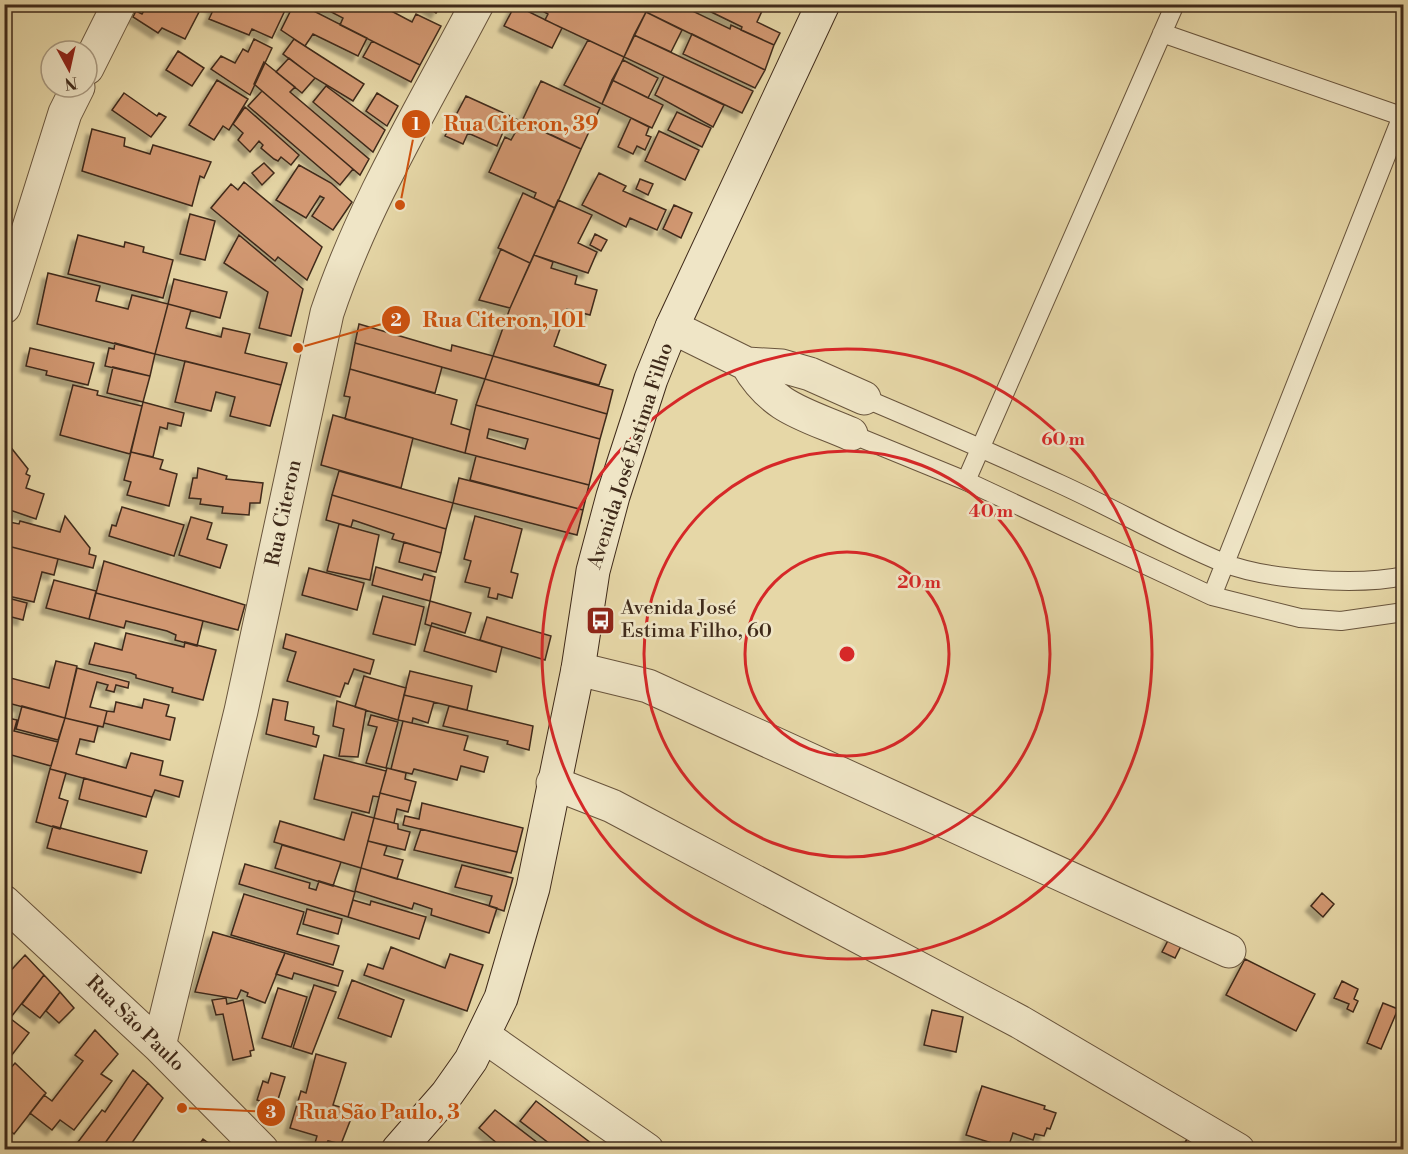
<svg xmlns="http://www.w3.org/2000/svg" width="1408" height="1154" font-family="'Libre Bodoni',serif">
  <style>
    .building { fill: #d29872; stroke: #3f2a1a; stroke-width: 1.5; fill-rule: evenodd; filter: url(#shadow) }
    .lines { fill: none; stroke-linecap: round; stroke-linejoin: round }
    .lane-casing { stroke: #69553d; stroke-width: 20 }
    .street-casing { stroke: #69553d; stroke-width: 35 }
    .secondary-casing { stroke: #3f2a1a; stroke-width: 35 }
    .lane { stroke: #efe5c6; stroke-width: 18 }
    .street { stroke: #efe5c6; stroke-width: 33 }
    .secondary { stroke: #efe5c6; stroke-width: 33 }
    .ring { fill: none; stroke: #d62828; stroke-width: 3 }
    .labels { text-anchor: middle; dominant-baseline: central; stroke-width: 5; stroke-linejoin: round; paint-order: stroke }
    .street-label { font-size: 20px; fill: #3f2a1a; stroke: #efe5c6 }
    .poi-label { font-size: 20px; fill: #3f2a1a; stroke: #efe5c6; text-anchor: start }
    .centre { fill: #d62828; stroke: #efe5c6; stroke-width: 3 }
    .ring-label { font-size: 18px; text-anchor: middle; font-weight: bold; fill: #d62828; stroke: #efe5c6; stroke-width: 5; stroke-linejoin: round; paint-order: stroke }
    .leader { fill: none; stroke: #cf520e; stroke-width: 2 }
    .callout-dot { fill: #cf520e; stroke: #efe5c6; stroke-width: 2 }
    .mark-label { font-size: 18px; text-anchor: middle; font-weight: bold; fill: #fff }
    .callout-label { font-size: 21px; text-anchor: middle; font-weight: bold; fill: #cf520e; stroke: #efe5c6; stroke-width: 5; stroke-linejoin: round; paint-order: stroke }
  </style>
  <defs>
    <filter id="shadow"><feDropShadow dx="-5.5" dy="5.5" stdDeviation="1.5" flood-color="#0004"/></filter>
  </defs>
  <rect width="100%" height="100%" fill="#e6d7a7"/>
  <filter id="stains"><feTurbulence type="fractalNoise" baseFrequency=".00333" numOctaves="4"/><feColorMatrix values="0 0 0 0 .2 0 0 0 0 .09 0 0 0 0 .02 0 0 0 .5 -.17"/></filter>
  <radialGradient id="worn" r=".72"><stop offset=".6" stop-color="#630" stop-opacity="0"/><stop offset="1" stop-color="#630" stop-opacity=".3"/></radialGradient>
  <!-- building -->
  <path class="building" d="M148 4H184L199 12 185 39 162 28 158 33 133 17 136 11 142 14Z
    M207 4H288L272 38 252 29 249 35 209 19 214 8Z
    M294 4H300L367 38 358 56 313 34 305 46 281 30Z
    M378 4 412 22 416 14 441 26 420 65 340 25 343 18 318 5Z
    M423 4H442L436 13Z
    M530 4 582 7 583 4H630L646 12 624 57 545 20 548 14Z
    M630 4H649L646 12Z
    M649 4H688L686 8 730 29 731 25 774 45 765 70 646 12Z
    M702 4H749L762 11 757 22 780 33 774 45 741 30 742 27 701 7Z
    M515 5 562 28 552 48 504 26Z
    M646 12 682 30 671 52 634 35Z
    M692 34 765 70 755 88 683 54Z
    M634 35 753 91 742 113 624 57Z
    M254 39 272 48 250 95 211 69 221 56 235 63 243 49 248 52Z
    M294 39 364 84 353 101 315 78 283 54Z
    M588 40 624 57 602 104 564 85Z
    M372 41 420 65 411 82 363 57Z
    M178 51 204 68 192 86 166 70Z
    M289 58 315 78 302 93 276 72Z
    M623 60 658 78 648 98 612 80Z
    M264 62 295 87 290 92 369 159 360 175 254 84Z
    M664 76 724 105 713 127 655 95Z
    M217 80 248 99 229 130 223 126 214 140 189 125Z
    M612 80 663 105 652 128 602 104Z
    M541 81 600 108 581 149 522 121Z
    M326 86 385 130 373 152 313 102Z
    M262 91 353 169 340 185 248 106Z
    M124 93 157 116 159 113 166 117 151 137 112 110Z
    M377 93 398 106 387 126 366 111Z
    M466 96 510 116 497 146 468 133 463 144 445 136Z
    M245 107 299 155 291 165 281 157 278 161 274 159 261 148 263 145 259 141 250 152 238 140 243 133 233 124Z
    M677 112 711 128 702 147 668 130Z
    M631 118 649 127 646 135 651 137 645 150 637 146 633 154 618 147Z
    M516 119 581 149 555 208 534 198 536 193 489 172 505 137 511 140 515 133 510 131Z
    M92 129 125 138 124 146 150 154 153 145 211 162 204 178 200 176 192 206 82 171Z
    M659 131 699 150 685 180 645 161Z
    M264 163 274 173 262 185 252 173Z
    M299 165 331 183 352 202 333 230 312 216 324 198 320 196 306 218 276 200Z
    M599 173 626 186 623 191 666 210 657 230 630 218 626 227 582 205Z
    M640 179 653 184 648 195 636 189Z
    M244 182 322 247 307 280 278 257 275 261 211 208 231 184 238 190Z
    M523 193 555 208 530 263 498 248Z
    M558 200 592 215 578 243 597 252 588 273 534 255Z
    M674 205 692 213 681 238 663 229Z
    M190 214 215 221 205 260 180 254Z
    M595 234 607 240 601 251 590 245Z
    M78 235 124 247 125 242 144 247 143 252 173 260 163 298 68 274Z
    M239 235 303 289 291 336 259 328 268 292 224 263Z
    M501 249 530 263 510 308 479 300Z
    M534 255 553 262 551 268 577 276 575 284 597 290 590 315 567 309 554 346 606 365 599 385 493 356 510 308Z
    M48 273 100 286 96 301 128 309 132 295 168 304 155 354 37 324Z
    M174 279 227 292 220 318 168 304Z
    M168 304 191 310 186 328 221 337 223 328 250 334 245 353 287 363 281 385 155 354Z
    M359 324 451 351 452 345 493 356 485 379 355 343Z
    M115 343 155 354 150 376 105 366 109 348 114 349Z
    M355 343 442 367 435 393 350 369Z
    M30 348 94 363 88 385 46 375 47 371 26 366Z
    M493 356 613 390 607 414 485 379Z
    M185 361 281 385 270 426 230 416 235 397 216 392 211 411 175 402Z
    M113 367 150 376 143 402 107 393Z
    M350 369 457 400 451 424 470 430 465 453 345 419 350 397 344 396Z
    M485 379 607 414 600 439 476 405Z
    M73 385 98 391 97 395 142 406 130 454 60 435Z
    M143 402 184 413 181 426 168 423 167 429 160 427 153 457 131 452Z
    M476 405 600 439 589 485 465 453ZM489 429 528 439 525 449 487 438Z
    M333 415 413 438 401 488 321 465Z
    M5 440 28 469 26 474 30 476 26 488 44 494 36 519 4 508Z
    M131 452 163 460 160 469 177 474 169 506 127 495 131 482 124 480Z
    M476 456 589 485 583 510 470 480Z
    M198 468 227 476 226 479 263 483 260 503H250L249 515 222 513 223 507 200 504 201 499 189 498 193 478H197Z
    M339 471 453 503 446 529 332 495Z
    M459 478 583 510 577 535 453 503Z
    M332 495 446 529 441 553 392 539 394 534 353 520 351 527 326 520Z
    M122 507 184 525 174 556 109 536 112 525 116 526Z
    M65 516 90 548 89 554 96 556 93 568 4 545V521L19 524 20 521 60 532Z
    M475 516 522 529 511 572 518 574 512 598 498 594 497 599 488 597 490 588 465 582 471 561 464 559Z
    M191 517 212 523 207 539 227 545 220 568 179 555Z
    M339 524 379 535 370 580 327 571Z
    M404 542 441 553 436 572 399 562Z
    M4 545 58 559 54 575 42 572 34 602 4 595Z
    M104 561 245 605 238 630 96 593Z
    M376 567 422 580 424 574 435 577 430 601 372 585Z
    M309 568 364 583 357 610 302 595Z
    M54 580 96 591 89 619 46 608Z
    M96 593 203 621 197 646 175 640 176 635 167 631 126 621 124 628 89 619Z
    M383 596 424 607 415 645 373 634Z
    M4 597 27 603 23 620 4 615Z
    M430 601 471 613 465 633 432 623 431 626 425 624Z
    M487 617 551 636 545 660 480 640Z
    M431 626 502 647 496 672 424 651Z
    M126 633 184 647 185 642 216 650 203 700 172 692 173 688 136 678V675L131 673 89 664 95 643 122 650Z
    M286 634 374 660 370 674 354 669 348 684 345 683 340 697 287 681 296 652 283 648Z
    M56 661 77 666 65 718 4 702V681L7 677 49 688Z
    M77 668 129 682 128 688 116 685 114 692 106 690 108 685 97 682 90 707 107 711 103 727 65 718Z
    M410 671 472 686 467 710 404 695Z
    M364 676 406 688 398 720 355 707Z
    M404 695 434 702 428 723 413 718 412 723 398 720Z
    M144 699 169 705 166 716 175 718 170 740 104 723 107 711 114 712 116 702 142 708Z
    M273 699 288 702 285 720 314 727 313 734 319 736 316 747 266 734Z
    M337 701 366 710 358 757 339 756 344 729 333 726Z
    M22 706 65 718 58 740 16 729Z
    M449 706 533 726 529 750 507 744 508 741 443 726Z
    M371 715 398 722 386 768 366 763 377 727 368 725Z
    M4 717 17 720 14 731 58 742 51 766 4 753Z
    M65 718 98 726 94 742 80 739 76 754 126 768 131 753 163 761 160 775 183 781 179 797 155 790 152 797 50 769Z
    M403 721 468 736 464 750 488 757 484 772 461 766 457 780 414 769 412 774 391 769Z
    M324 755 386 771 379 797 373 796 369 813 314 799Z
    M387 768 406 773 405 779 416 782 411 801 380 793Z
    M50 769 66 773 59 798 68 801 60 829 36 822Z
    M84 778 152 797 146 817 79 799Z
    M380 793 411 801 408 812 397 809 394 823 374 818Z
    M422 803 523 828 517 852 403 825 405 816 419 819Z
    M352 812 374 818 361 868 274 842 280 821 344 840Z
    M374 818 398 824V829L410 832 405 850 368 841Z
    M53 826 147 851 141 873 47 848Z
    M421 829 517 852 511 873 414 850Z
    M368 841 387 846 384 855 403 860 397 879 361 868Z
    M282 845 341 862 333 886 275 868Z
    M245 864 310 883 309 888 316 890 319 881 355 892 348 917 239 884Z
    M462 865 513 878 504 911 489 906 492 896 455 887Z
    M361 868 497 908 489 933 431 915 432 909 414 903 412 909 355 891Z
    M1322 893 1334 904 1323 917 1311 906Z
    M244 894 304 912 297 934 339 946 333 965 231 935Z
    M353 900 370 905 371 901 426 917 419 939 348 917Z
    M307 909 342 919 338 934 303 924Z
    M1173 931 1185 938 1175 958 1162 952Z
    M213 932 285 953 265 1003 247 996 248 993 241 990 237 999 195 992Z
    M391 947 445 968 450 954 483 965 467 1011 364 975 368 964 383 969Z
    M285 953 343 971 338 986 294 973 292 979 276 974Z
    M25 955 44 975 4 1026V978Z
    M1245 959 1315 994 1296 1031 1226 995Z
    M44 975 60 992 40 1018 22 1004Z
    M352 980 404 1000 391 1037 338 1018Z
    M1342 981 1358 989 1354 999 1358 1001 1353 1012 1347 1009 1349 1004 1334 998Z
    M314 985 336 992 312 1054 293 1048Z
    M278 988 307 997 291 1047 262 1038Z
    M60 992 74 1008 59 1023 46 1011Z
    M226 998 227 1004 243 1000 254 1050 250 1051 251 1056 233 1060 223 1014 216 1015 212 1000Z
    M1383 1003 1398 1009 1381 1049 1367 1043Z
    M932 1010 963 1017 956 1052 924 1045Z
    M11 1019 29 1033 4 1065V1026Z
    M95 1030 118 1054 101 1074 112 1081 74 1130 60 1120 52 1130 30 1113 44 1095 52 1101 83 1061 75 1055Z
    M316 1054 346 1063 333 1105 354 1111 341 1144 328 1141 326 1146 315 1143 317 1136 290 1128 301 1091 306 1093Z
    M15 1063 46 1093 14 1134 4 1125V1066L9 1070Z
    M133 1070 148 1083 100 1150H72L102 1110 105 1112Z
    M271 1073 285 1077 276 1106 257 1100 263 1081 268 1083Z
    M148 1083 163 1098 127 1150H100Z
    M982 1086 1045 1106 1044 1109 1056 1113 1050 1129 1047 1128 1044 1136 1035 1134 1033 1140 1013 1133 1008 1148 966 1135Z
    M536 1101 600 1150H558L520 1121Z
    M495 1110 547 1150H505L479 1128Z
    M1189 1136 1214 1150H1180Z
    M203 1139 218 1150H195Z"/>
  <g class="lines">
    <defs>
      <path id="lane" d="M1162 33 1404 117
        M864 398C930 426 995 454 1060 484 1115 509 1168 540 1224 563 1267 580 1358 586 1404 576
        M851 434 966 481 1212 596 1300 618 1341 621 1404 612
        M966 481 1175 4
        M1212 596 1402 116"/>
      <path id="street" d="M87 68 119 4
        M4 307 65 113 78 87
        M672 327 747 364 782 366 810 374 864 398
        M747 364C773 409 805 414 851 434
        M578 669 648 686 1229 951
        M553 783 612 806 1020 1022 1238 1150
        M4 902 159 1046 262 1150
        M484 1036 647 1150
        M159 1046 241 711 327 313C363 205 424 105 477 4"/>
      <path id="secondary" d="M398 1150 447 1094 471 1060 501 998 533 888 578 669 593 571 613 496 651 379 672 327 823 4"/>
    </defs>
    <!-- lane casing -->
    <use href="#lane" class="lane-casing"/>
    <!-- street casing -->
    <use href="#street" class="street-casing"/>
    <!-- secondary casing -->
    <use href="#secondary" class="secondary-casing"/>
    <!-- lane -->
    <use href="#lane" class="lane"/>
    <!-- street -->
    <use href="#street" class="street"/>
    <!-- secondary -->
    <use href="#secondary" class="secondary"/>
  </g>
  <!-- distance rings -->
  <g class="ring">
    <circle cx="847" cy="654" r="102"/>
    <circle cx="847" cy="654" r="203"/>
    <circle cx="847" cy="654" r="305"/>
  </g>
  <!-- icons -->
  <defs>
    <symbol id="bus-square" viewBox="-11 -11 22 22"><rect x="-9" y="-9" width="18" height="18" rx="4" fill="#8f2418" stroke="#efe5c6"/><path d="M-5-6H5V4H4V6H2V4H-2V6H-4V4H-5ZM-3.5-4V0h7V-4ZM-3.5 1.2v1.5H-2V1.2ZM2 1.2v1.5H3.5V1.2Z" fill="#fff"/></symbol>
  </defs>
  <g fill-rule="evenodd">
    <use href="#bus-square" x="584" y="604" width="33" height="33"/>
  </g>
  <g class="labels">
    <!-- street labels -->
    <g class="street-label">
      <text transform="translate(631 456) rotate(-72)">Avenida José Estima Filho</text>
      <text transform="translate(284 513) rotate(-78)">Rua Citeron</text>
      <text transform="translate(135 1024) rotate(44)">Rua São Paulo</text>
    </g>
    <!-- poi labels -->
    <g class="poi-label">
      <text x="621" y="608">Avenida José<tspan x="621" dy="23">Estima Filho, 60</tspan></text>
    </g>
  </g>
  <circle cx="847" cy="654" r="9" class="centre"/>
  <g class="ring-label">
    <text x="1063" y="445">60 m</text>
    <text x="991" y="517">40 m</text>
    <text x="919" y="588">20 m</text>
  </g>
  <!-- callouts -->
  <path class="leader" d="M400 205L416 124M298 348L396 320M182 1108L271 1112"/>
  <g class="callout-dot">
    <circle cx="400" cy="205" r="6"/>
    <circle cx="298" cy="348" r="6"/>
    <circle cx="182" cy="1108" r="6"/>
    <circle cx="416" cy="124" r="15"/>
    <circle cx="396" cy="320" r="15"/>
    <circle cx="271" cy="1112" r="15"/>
  </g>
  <g class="mark-label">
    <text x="416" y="130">1</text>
    <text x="396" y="326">2</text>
    <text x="271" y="1118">3</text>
  </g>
  <g class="callout-label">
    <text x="521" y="131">Rua Citeron, 39</text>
    <text x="504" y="327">Rua Citeron, 101</text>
    <text x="379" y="1119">Rua São Paulo, 3</text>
  </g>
  <!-- margin -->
  <rect width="1408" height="1154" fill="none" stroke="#e6d7a7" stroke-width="24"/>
  <rect x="6" y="6" width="1396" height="1142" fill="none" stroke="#3f2a1a" stroke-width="3"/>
  <rect x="12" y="12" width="1384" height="1130" fill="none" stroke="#3f2a1a" stroke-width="1.5"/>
  <!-- north arrow -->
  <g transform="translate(69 69) rotate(172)"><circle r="28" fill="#efe5c6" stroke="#a99a81" stroke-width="1.5"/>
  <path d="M0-4.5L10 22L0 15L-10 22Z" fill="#8f2418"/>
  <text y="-9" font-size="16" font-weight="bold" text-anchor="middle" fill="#3f2a1a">N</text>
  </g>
  <rect width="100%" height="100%" filter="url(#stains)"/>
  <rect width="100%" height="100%" fill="url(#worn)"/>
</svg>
